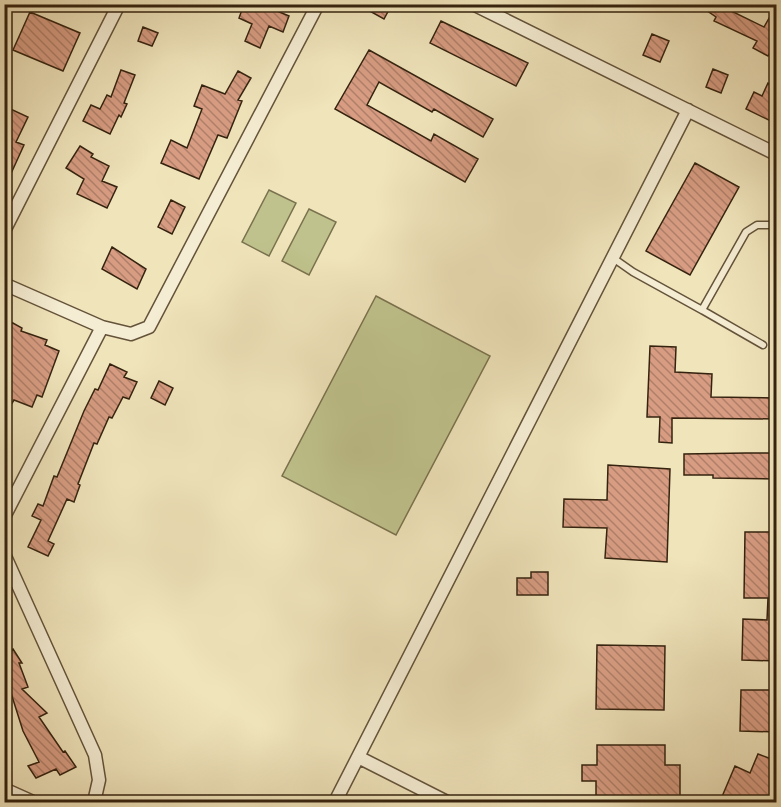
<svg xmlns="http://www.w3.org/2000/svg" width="781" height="807" font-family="Cardo,serif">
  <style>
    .pitch { fill: #bfc28c; stroke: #7a724e; stroke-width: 1.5 }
    .building { fill: url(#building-back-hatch); stroke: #35230f; stroke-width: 1.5 }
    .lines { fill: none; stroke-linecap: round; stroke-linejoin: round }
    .service-casing { stroke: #64533a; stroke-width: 9 }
    .minor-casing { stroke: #64533a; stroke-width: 15 }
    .service { stroke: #f5edd3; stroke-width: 6 }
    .minor { stroke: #f5edd3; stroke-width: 12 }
  </style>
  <defs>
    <pattern id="building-back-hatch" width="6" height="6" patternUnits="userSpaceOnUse" patternTransform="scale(1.5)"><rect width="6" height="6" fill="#d79c82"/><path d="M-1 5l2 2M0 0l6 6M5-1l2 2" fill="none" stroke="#af7f69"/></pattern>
  </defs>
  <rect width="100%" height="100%" fill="#f0e4bb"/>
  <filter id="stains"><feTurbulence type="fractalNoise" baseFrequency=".00333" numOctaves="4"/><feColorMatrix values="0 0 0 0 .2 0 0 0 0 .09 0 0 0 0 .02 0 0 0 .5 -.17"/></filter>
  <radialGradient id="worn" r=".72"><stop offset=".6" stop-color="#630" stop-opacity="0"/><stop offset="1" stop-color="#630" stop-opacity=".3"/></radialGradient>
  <!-- pitch -->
  <path class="pitch" d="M269 190 296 203 269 256 242 242Z
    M309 209 336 222 309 275 282 261Z
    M376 296 490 356 396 535 282 476Z"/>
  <!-- building -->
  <path class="building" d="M244 4H260L289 16 283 32 269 26 260 48 245 41 252 24 239 18Z
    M357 4H392L384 19Z
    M697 4H717L764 27 777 4V40L768 56 753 48 757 41 714 21 716 17Z
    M30 12 80 33 63 71 13 50Z
    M441 21 528 63 516 86 430 43Z
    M143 27 158 33 152 46 138 41Z
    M652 34 669 41 660 62 643 55Z
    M369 50 493 119 483 137 434 109 432 112 379 82 367 105 431 141 434 134 478 159 465 182 335 109Z
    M713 69 728 75 721 93 706 87Z
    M121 70 135 75 124 103 127 104 121 117 119 115 110 134 83 121 91 105 100 109 107 95 111 97Z
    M238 71 251 78 238 100 242 101 227 138 218 135 199 179 161 163 171 140 187 148 202 109 194 106 202 85 225 94Z
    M768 83 777 87V124L746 109 754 92 762 96Z
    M4 106 28 117 16 142 24 145 4 189Z
    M80 146 93 154 91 157 109 166 102 181 117 187 107 208 77 194 84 179 66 168Z
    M695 163 739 187 690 275 646 251Z
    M171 200 185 207 172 234 158 227Z
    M112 247 146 269 137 289 102 269Z
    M11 322 22 328 21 331 47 340 45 345 59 351 42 397 37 395 32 407 14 400 4 416V325L9 327Z
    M650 346 676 347 675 372 712 374 711 397 777 398V419L672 418V443L659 442 660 417H647Z
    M110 364 127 372 124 377 137 382 129 399 123 397 112 418 109 417 97 444 94 443 78 484 80 485 74 502 67 499 48 541 54 544 48 556 28 547 41 520 32 516 38 504 43 506 54 476 57 477 84 411 95 389 98 390Z
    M159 381 173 388 165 405 151 398Z
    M746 453H776V479L713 478V475H684V454Z
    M608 465 670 469 667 562 605 558 607 528 563 527 564 499 607 500Z
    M745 532H777V661L742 660 743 619 767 620 768 598H744Z
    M531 572H548V595H517V578H531Z
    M597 645 665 646 664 710 596 709Z
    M13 649 22 663H19L28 687 22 689 47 713 39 717 63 752 65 751 76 767 60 775 56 769 36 778 28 766 39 762 23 731 11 693 4 696V654Z
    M741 690H777V732L740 731Z
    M597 745H665V765H680V800H596V781H582V765H597Z
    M758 754 777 761V802H730L721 799 735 766 750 773Z"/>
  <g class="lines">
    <defs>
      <path id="service" d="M613 258 633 272 702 310 746 232 757 225H776
        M702 310 763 345"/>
      <path id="minor" d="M473 4 776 154
        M4 231 119 4
        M4 284 102 327 4 517
        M102 327 131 334 149 327 318 4
        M4 554 95 755 99 780 94 802
        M358 757 447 802
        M4 789 33 802
        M335 802 688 110"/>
    </defs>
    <!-- service casing -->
    <use href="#service" class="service-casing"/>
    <!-- minor casing -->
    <use href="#minor" class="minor-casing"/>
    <!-- service -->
    <use href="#service" class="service"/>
    <!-- minor -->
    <use href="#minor" class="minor"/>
  </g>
  <!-- margin -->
  <rect width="781" height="807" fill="none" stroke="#f0e4bb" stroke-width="24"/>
  <rect x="6" y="6" width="769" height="795" fill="none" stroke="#35230f" stroke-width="3"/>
  <rect x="12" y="12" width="757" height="783" fill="none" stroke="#35230f" stroke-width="1.5"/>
  <rect width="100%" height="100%" filter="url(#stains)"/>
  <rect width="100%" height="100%" fill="url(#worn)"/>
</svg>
